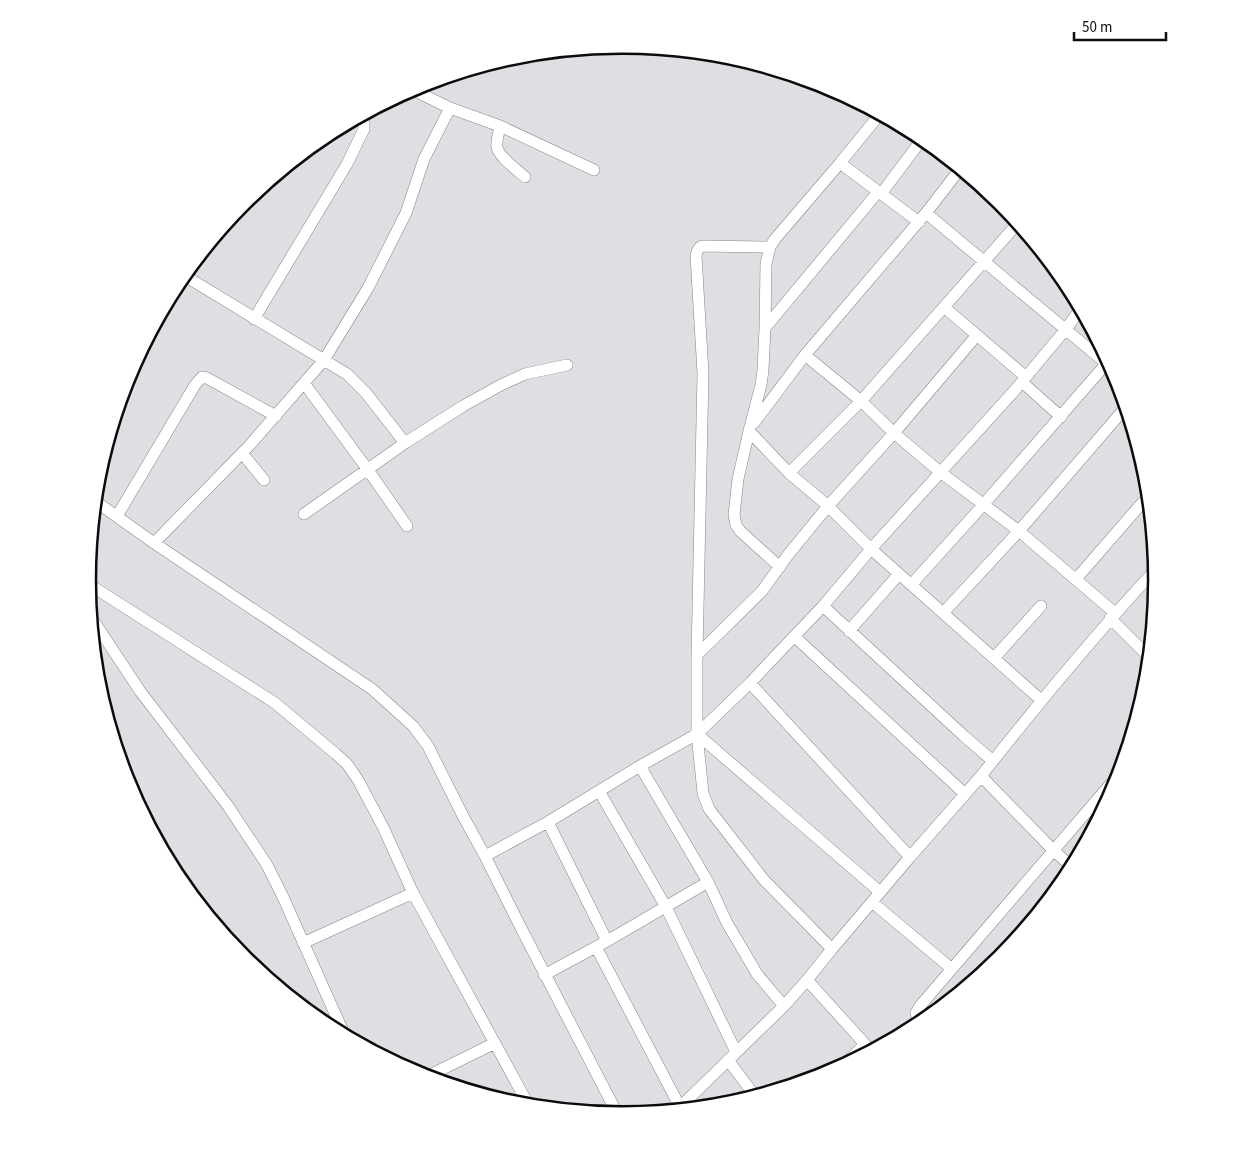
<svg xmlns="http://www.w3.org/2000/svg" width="1244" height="1160" font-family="'Source Sans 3',sans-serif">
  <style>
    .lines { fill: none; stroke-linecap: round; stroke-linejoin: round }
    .street-casing { stroke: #858689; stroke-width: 12 }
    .street { stroke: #fff; stroke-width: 11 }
    .rim { fill: none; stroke: #0c0c0d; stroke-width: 2.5 }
  </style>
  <rect width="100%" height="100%" fill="#dedfe2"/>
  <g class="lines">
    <defs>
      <path id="street" d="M450 108 500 126 594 170
        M500 126C499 133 496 140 497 147 498 156 517 170 525 177
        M840 163 919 222
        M881 194 923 138
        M926 213 1113 369
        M185 276 347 374 366 393 405 443
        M944 307 1026 377
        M254 319 347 164 364 129V122L361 116
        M765 328 878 192
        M148 338 189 268
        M805 355 861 401 894 433 940 472 1019 531 1115 613
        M1022 382 1061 417
        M304 383 368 470 407 526
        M754 423 805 355 926 213 960 169
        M749 431 789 473 828 506 871 549 1041 700
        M242 453 264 480
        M789 473 861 401 1018 223
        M95 501 154 543 372 689 413 726 428 746 463 816 485 856 521 928 618 1115
        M304 514 405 443 463 406 501 385 525 374 567 365
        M117 516 195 385 202 377 207 378 276 416
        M154 543 248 447 324 360 368 288 406 213 424 159 450 108 411 89
        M780 567 740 531 736 525 734 515 738 479 749 431 761 385 763 370 765 328 766 264 770 247 775 239 840 163 880 114
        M1076 579 1149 495
        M87 583 275 703 336 754 347 764 358 780 383 827 413 893 529 1106
        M911 585 983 505 1106 364
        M823 606 964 736 993 761
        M943 613 1019 531 1126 407
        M91 617 140 691 228 806 267 865 283 897 345 1036
        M1110 618 1149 657
        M849 631 899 574
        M795 637 965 794
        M697 655 762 591 788 555 828 506 894 433 977 335
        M994 658 1041 606
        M750 683 910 857 832 949
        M697 734 880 892
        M640 766 708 882 727 923 757 974 784 1006
        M981 776C1037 705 1094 636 1156 569
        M599 791 666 907 736 1052
        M548 822 607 941
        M485 856 548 822 640 766 697 734 750 683 823 606 871 549 1015 390 1066 329 1081 308
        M910 857 981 776 1053 850 1072 867
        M872 902 952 969
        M303 943 413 893
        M596 947 680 1107
        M544 975 607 941 708 882
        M807 980 865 1044
        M922 1023 917 1017 916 1013 920 1006 1120 773
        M728 1060 755 1096
        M844 1065 865 1044 871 1051
        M426 1077 495 1043
        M677 1110 784 1006 807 980 832 949 764 880 709 809 703 793 697 734V655L703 373 696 256C697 252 697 248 702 246L770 247"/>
    </defs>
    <!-- street casing -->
    <use href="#street" class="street-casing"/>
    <!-- street -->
    <use href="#street" class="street"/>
  </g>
  <!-- crop -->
  <path d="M0 0H1244V1160H0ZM96 580a526 526 0 1 1 1052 0a526 526 0 1 1-1052 0Z" fill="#fff" fill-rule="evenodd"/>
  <path class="rim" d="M96 580a526 526 0 1 1 1052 0a526 526 0 1 1-1052 0Z"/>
  <!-- scale -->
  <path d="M1074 32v8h92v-8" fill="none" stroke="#0c0c0d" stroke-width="2.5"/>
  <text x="1082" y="32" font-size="15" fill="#0c0c0d" stroke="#ffffff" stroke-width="4" paint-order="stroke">50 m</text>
</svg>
